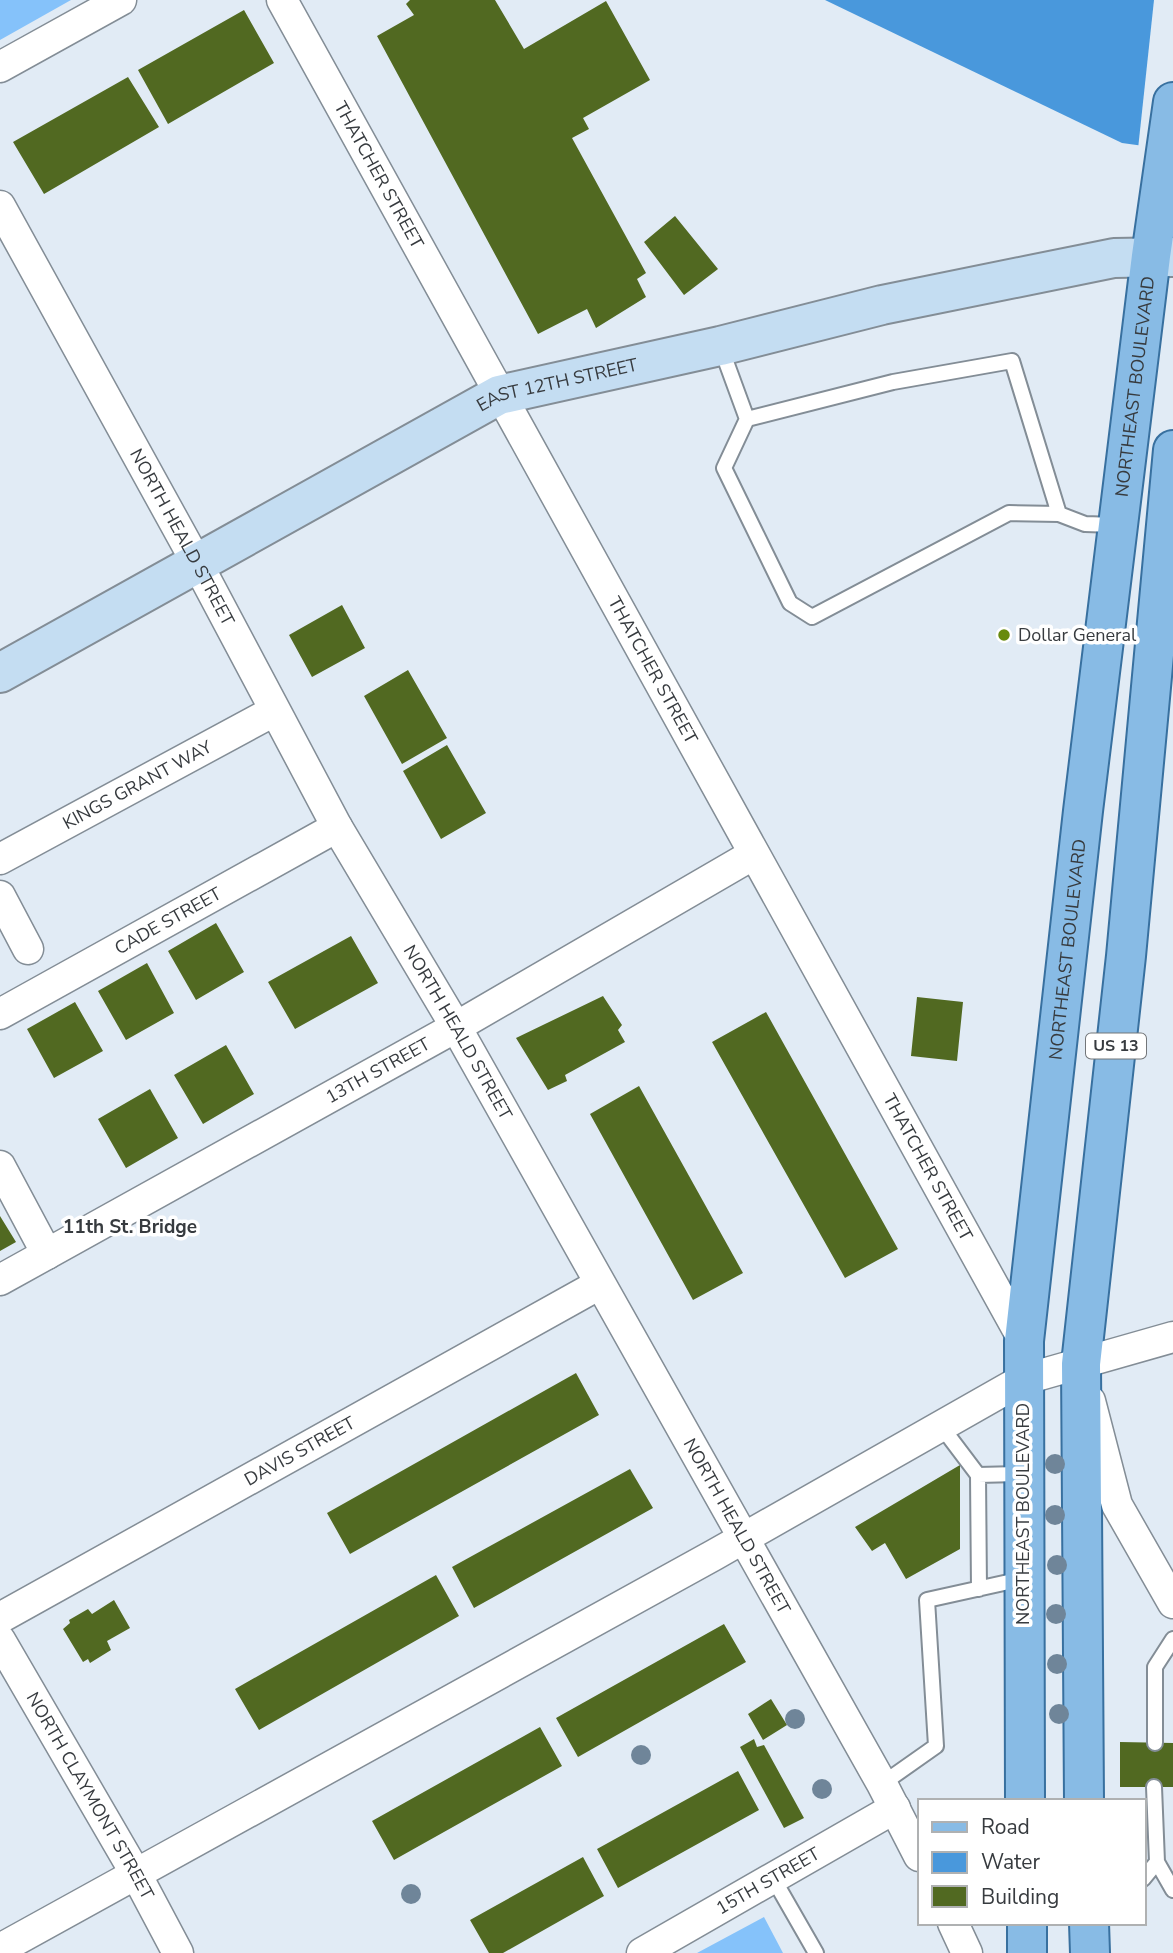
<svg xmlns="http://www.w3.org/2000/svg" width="1173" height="1953" font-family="'Nunito Sans',sans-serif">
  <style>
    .green { fill: #85c2fa }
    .water { fill: #4998dc }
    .pier { fill: #e1ebf5 }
    .building { fill: #516921 }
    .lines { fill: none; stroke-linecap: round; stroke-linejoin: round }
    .service-casing { stroke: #838d96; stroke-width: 18 }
    .minor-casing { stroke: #838d96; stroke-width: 33 }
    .secondary-casing { stroke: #838d96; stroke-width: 42 }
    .primary-casing { stroke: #38709f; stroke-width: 42 }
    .service { stroke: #fff; stroke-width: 14 }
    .minor { stroke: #fff; stroke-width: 30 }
    .secondary { stroke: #c4ddf2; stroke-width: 38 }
    .primary { stroke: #88bbe5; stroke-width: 38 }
    .tree { fill: #6f8599 }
    .poi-dot { fill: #678a0e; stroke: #fff; stroke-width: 2.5 }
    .labels { text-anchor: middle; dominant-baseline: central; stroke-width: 7; stroke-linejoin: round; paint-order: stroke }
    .shield { fill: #fff; stroke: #737679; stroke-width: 2 }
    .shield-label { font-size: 16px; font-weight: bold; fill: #373b3f }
    .street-label { font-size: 18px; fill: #373b3f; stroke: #fff }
    .poi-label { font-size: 18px; fill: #373b3f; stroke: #fff; text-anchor: start }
    .neighbourhood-label { font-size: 19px; font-weight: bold; fill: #373b3f; stroke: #fff }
  </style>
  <rect width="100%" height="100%" fill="#e1ebf5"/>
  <!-- green -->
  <path class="green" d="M0 0H71L0 40Z
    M764 1917 783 1953H697Z"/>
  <!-- water -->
  <path class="water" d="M825 0H1173V150L1122 143Z"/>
  <!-- pier -->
  <path class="pier" d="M1154 0H1173V154L1138 149Z"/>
  <!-- building -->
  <path class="building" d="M410 0H495L524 49 606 1 650 80 583 118 589 129 572 138 646 273 637 279 646 297 596 328 587 309 538 334 377 36 414 15 406 4Z
    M244 10 274 63 168 124 138 70Z
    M128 77 159 127 44 194 13 142Z
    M675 216 718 269 684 295 644 242Z
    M342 605 365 648 312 677 289 635Z
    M408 670 447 738 402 764 364 696Z
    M447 745 486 813 441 839 403 771Z
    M216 923 244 972 196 1000 168 951Z
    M351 936 378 983 295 1029 268 982Z
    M147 963 174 1013 126 1040 98 991Z
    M603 996 622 1025 618 1030 625 1042 565 1075 567 1081 548 1090 516 1038Z
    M917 997 963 1002 957 1061 911 1056Z
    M75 1002 103 1051 54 1078 27 1029Z
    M766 1012 898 1249 845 1278 712 1042Z
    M226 1045 254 1094 203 1124 174 1075Z
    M639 1086 743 1273 693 1300 590 1114Z
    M150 1089 178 1138 126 1168 98 1119Z
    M0 1216 16 1242 0 1251Z
    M576 1373 599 1415 350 1554 327 1513Z
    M960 1465V1549L906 1579 885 1543 872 1551 855 1527Z
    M630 1469 653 1508 474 1608 452 1567Z
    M436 1575 459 1616 259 1730 235 1689Z
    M114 1600 130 1628 107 1641 111 1650 90 1663 88 1659 83 1662 63 1629 70 1623 69 1620 88 1609 92 1614Z
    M724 1624 746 1662 578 1757 556 1718Z
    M771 1699 787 1725 763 1740 748 1714Z
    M540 1727 562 1766 394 1860 372 1821Z
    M754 1739 757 1747 764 1745 804 1818 784 1828 740 1747Z
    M1120 1742 1173 1743V1787H1120Z
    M738 1771 759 1810 618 1888 597 1849Z
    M583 1857 604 1896 503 1953H489L470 1920Z"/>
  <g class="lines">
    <defs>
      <path id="service" d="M721 348 747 419 893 382 1012 361 1059 514 1085 524 1115 525
        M747 419 724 468 790 603 812 617 1009 513 1059 514
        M941 1426 978 1475 979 1589
        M978 1475 1022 1474
        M1155 1743V1667L1173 1639
        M882 1784 936 1746 927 1600 1022 1579
        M1157 1862 1173 1890
        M773 1878 816 1953
        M1143 1879 1157 1862 1154 1787"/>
      <g id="minor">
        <path id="s1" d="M282 0 1024 1341"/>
        <path d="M0 67 121 0"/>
        <path id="s2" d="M0 206 198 565 337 827 456 1027 882 1784 919 1856"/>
        <path id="s3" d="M0 859 274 711"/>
        <path d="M0 896 28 949"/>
        <path id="s4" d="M0 1014 337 827"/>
        <path d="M0 1166 47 1254"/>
        <path id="s5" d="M0 1280 456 1027 754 854"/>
        <path d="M1090 1401 1117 1505 1173 1603"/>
        <path id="s6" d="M0 1618 598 1285"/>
        <path id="s7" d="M0 1640 136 1874 178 1953"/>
        <path d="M953 1923 967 1953"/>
        <path d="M0 1949 714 1555 1022 1380 1173 1337"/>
        <path id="s8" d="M642 1953 895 1808"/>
      </g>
      <g id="secondary">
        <path id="s9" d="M0 673 499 395 720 346 882 305 1114 258 1173 257"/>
      </g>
      <g id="primary">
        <path id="s10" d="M1025 1801 1024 1341 1083 811 1151 256 1173 102"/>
        <path d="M1084 1801 1081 1364 1126 956 1173 450"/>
        <path d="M1027 1923V1953"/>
        <path d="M1089 1923 1090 1953"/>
      </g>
    </defs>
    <!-- service casing -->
    <use href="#service" class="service-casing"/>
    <!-- minor casing -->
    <use href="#minor" class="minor-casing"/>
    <!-- secondary casing -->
    <use href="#secondary" class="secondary-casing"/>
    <!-- primary casing -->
    <use href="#primary" class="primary-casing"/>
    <!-- service -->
    <use href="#service" class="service"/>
    <!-- minor -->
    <use href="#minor" class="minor"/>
    <!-- secondary -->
    <use href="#secondary" class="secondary"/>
    <!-- primary -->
    <use href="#primary" class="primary"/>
  </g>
  <!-- trees -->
  <g class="tree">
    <circle cx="1055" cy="1464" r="10"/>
    <circle cx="1055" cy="1515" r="10"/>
    <circle cx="1057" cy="1565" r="10"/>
    <circle cx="1056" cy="1614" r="10"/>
    <circle cx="1057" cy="1664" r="10"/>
    <circle cx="1059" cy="1714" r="10"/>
    <circle cx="795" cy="1719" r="10"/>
    <circle cx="641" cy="1755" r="10"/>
    <circle cx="822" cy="1789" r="10"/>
    <circle cx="411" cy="1894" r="10"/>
  </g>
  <!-- markers -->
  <circle class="poi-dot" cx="1004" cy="635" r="7"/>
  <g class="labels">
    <!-- shield labels -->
    <rect class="shield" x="1086" y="1033.5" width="60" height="25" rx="5"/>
    <g class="shield-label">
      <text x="1116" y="1046">US 13</text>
    </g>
    <!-- street labels -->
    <g class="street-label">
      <text stroke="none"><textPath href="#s1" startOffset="200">THATCHER STREET</textPath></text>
      <text stroke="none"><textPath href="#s9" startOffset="630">EAST 12TH STREET</textPath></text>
      <text stroke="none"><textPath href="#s10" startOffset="1421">NORTHEAST BOULEVARD</textPath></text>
      <text stroke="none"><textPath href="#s2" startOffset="378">NORTH HEALD STREET</textPath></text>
      <text stroke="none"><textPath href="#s1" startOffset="766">THATCHER STREET</textPath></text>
      <text stroke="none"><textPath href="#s3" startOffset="156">KINGS GRANT WAY</textPath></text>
      <text stroke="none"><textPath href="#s4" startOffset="192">CADE STREET</textPath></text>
      <text stroke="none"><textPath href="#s10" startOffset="854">NORTHEAST BOULEVARD</textPath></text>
      <text stroke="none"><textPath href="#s2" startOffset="945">NORTH HEALD STREET</textPath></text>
      <text stroke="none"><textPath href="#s5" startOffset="432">13TH STREET</textPath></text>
      <text stroke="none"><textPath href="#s1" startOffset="1334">THATCHER STREET</textPath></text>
      <text stroke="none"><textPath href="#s6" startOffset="343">DAVIS STREET</textPath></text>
      <text transform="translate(1023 1514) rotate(-90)">NORTHEAST BOULEVARD</text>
      <text stroke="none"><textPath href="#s2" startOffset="1512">NORTH HEALD STREET</textPath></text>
      <text stroke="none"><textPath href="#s7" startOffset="180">NORTH CLAYMONT STREET</textPath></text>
      <text stroke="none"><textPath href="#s8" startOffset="145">15TH STREET</textPath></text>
    </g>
    <!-- poi labels -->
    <g class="poi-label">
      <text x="1018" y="635">Dollar General</text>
    </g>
    <!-- neighbourhood labels -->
    <g class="neighbourhood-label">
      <text x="130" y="1227">11th St. Bridge</text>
    </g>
  </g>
  <!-- legend -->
  <rect x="918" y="1799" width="228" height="126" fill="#ffffff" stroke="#afb1b2" stroke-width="2"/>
  <rect x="932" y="1822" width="35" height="10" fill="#88bbe5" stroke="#afb1b2" stroke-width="2"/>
  <text x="981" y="1834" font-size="21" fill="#373b3f">Road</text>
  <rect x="932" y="1852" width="35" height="21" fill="#4998dc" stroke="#afb1b2" stroke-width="2"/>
  <text x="981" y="1869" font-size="21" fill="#373b3f">Water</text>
  <rect x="932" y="1886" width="35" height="21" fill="#516921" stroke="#afb1b2" stroke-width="2"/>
  <text x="981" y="1904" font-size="21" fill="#373b3f">Building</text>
</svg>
